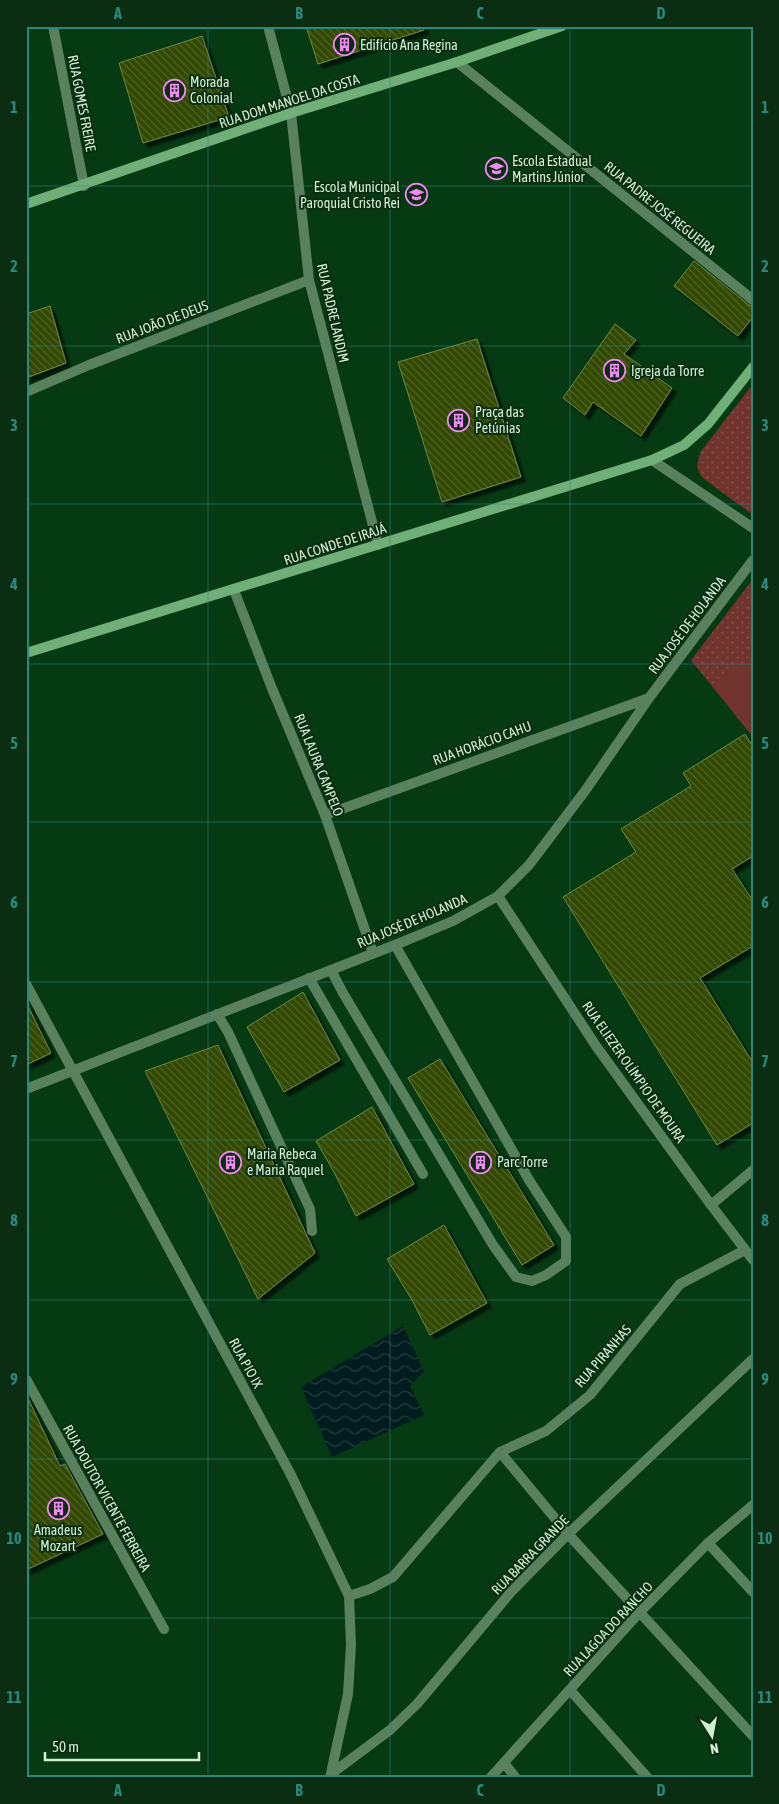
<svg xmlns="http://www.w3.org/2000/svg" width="779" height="1804" font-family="'Asap Condensed',sans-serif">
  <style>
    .grass { fill: url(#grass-dots) }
    .pitch { fill: #70332d }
    .water { fill: url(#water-waves) }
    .building { fill: url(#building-back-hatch); stroke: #6e8a41; filter: url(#shadow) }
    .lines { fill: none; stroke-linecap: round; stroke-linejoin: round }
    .service { stroke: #5a815e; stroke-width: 10 }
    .minor { stroke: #5a815e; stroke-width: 10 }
    .tertiary { stroke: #5a815e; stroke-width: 10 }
    .secondary { stroke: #70af77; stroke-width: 10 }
    .grid { fill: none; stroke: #2c887d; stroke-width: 1; stroke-opacity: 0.55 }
    .labels { text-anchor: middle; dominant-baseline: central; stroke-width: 4; stroke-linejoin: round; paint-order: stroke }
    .poi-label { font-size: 14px; fill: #cfefd1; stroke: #0b2d11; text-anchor: start }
    .street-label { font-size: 14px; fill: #cfefd1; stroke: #0b2d11 }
    .neatline { fill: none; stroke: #2c887d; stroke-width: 2 }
    .grid-label { font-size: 16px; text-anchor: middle; font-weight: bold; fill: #2c887d }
  </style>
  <defs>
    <pattern id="grass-dots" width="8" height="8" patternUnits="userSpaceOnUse" patternTransform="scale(1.25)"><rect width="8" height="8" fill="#70332d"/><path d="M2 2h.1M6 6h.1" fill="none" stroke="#83514a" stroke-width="1.8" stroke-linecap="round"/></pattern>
    <pattern id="water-waves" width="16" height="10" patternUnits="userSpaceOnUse" patternTransform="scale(1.25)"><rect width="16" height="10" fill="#001c1f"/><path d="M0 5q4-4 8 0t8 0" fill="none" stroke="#243d3e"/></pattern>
    <pattern id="building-back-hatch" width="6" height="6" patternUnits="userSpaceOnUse" patternTransform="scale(1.25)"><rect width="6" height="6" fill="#324804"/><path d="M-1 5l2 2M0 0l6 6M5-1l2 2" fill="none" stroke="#4f6328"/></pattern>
    <filter id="shadow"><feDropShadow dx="4.5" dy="4.5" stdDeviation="1" flood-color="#0009"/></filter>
  </defs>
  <rect width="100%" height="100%" fill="#063a13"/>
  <!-- grass -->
  <path class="grass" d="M753 384V515L704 479C695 470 697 462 701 451Z
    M753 579V737L691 660Z"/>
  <!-- pitch -->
  <path class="pitch" d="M753 655V735L713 687Z"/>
  <!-- water -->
  <path class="water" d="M403 1326 424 1371 410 1386 424 1415 332 1457 301 1387Z"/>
  <!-- building -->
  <path class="building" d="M306 26H424V30L318 64Z
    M202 36 229 117 143 143 119 63Z
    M694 261 749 305 753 307V317L738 336 674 286Z
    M50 306 66 363 26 378V314Z
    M615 324 636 340 624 354 672 388 641 436 593 402 585 415 563 398Z
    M477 339 521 477 442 502 398 362Z
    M745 734 753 747V856L732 869 753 901V946L700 978 753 1063V1123L717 1145 563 897 636 852 621 829 691 786 683 773Z
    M303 992 340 1060 284 1092 247 1027Z
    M26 1002 51 1053 26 1065Z
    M218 1045 315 1253 258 1299 145 1071Z
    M440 1059 554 1245 522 1265 408 1078Z
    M372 1107 414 1184 356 1216 334 1172 316 1141Z
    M444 1225 487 1303 430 1335 412 1300 387 1259Z
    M26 1394 60 1466 65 1464 103 1534 26 1570Z"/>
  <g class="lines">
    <!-- service -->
    <path class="service" d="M331 970 343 993 493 1245 516 1277 532 1281 546 1275 566 1261V1237L529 1180 395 945
      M309 978 423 1174
      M217 1014 228 1032 310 1209 312 1231"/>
    <!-- minor -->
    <path class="minor" d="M53 26 84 186
      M268 26 291 113 309 280 378 545
      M457 62 753 300
      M26 392 89 365 309 280
      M652 460 753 528
      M234 590 271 686 325 815 373 953
      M325 815 649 698
      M498 896 596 1046 711 1205 753 1260
      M26 984 290 1473 349 1596 351 1645 348 1694 330 1778
      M26 1089 395 945 453 921 498 896 529 865 585 791 649 698 753 560
      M711 1205 753 1170
      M26 1379 164 1629
      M500 1452 568 1534 753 1736
      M708 1543 753 1592
      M349 1596 370 1589 393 1577 500 1452 546 1431 590 1395 680 1284 745 1250
      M570 1690 648 1778
      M504 1763 516 1778
      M331 1774 390 1730 417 1704 511 1592 568 1534 753 1359"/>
    <!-- tertiary -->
    <path class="tertiary" d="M490 1778 639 1613 708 1543 753 1505"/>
    <!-- secondary -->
    <path class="secondary" d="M26 204 291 113 457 62 562 26
      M26 653 652 460 684 445 708 424 753 367"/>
  </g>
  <!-- grid -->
  <path class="grid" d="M208 26V1778M390 26V1778M570 26V1778M26 186H753M26 346H753M26 504H753M26 664H753M26 822H753M26 982H753M26 1140H753M26 1300H753M26 1459H753M26 1618H753"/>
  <!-- icons -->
  <defs>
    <symbol id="building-ring" viewBox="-11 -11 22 22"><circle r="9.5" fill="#0b2d11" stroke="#f28af3" stroke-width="1.5"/><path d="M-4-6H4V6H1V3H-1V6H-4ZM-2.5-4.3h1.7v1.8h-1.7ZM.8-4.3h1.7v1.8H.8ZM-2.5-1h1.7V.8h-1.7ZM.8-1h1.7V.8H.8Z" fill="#f28af3"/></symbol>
    <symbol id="school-ring" viewBox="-11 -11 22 22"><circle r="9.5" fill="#0b2d11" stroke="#f28af3" stroke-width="1.5"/><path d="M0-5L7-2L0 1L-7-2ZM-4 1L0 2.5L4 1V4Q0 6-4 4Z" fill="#f28af3"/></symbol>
  </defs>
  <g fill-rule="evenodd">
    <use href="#building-ring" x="332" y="32" width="25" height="25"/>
    <use href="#building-ring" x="162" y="78" width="25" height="25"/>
    <use href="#school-ring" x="484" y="156" width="25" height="25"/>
    <use href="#school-ring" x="404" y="182" width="25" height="25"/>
    <use href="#building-ring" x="602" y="358" width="25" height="25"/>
    <use href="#building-ring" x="446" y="408" width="25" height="25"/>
    <use href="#building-ring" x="218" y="1150" width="25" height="25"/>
    <use href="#building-ring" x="468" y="1150" width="25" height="25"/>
    <use href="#building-ring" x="46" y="1496" width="25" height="25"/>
  </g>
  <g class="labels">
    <!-- poi labels -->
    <g class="poi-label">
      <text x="360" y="45">Edifício Ana Regina</text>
      <text x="190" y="82">Morada<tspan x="190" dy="16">Colonial</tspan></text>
      <text x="512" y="161">Escola Estadual<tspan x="512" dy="16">Martins Júnior</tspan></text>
      <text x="400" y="187" text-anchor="end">Escola Municipal<tspan x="400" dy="16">Paroquial Cristo Rei</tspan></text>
      <text x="631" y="371">Igreja da Torre</text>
      <text x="475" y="412">Praça das<tspan x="475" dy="16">Petúnias</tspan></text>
      <text x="247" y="1154">Maria Rebeca<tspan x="247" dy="16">e Maria Raquel</tspan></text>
      <text x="497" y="1162">Parc Torre</text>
      <text x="58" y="1530" text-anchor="middle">Amadeus<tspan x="58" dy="16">Mozart</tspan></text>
    </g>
    <!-- street labels -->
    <g class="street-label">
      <text transform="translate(289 101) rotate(-18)">RUA DOM MANOEL DA COSTA</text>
      <text transform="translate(82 103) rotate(79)">RUA GOMES FREIRE</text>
      <text transform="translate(660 208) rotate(39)">RUA PADRE JOSÉ REGUEIRA</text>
      <text transform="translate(333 313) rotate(77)">RUA PADRE LANDIM</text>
      <text transform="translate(162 322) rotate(-21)">RUA JOÃO DE DEUS</text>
      <text transform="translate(335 544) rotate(-18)">RUA CONDE DE IRAJÁ</text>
      <text transform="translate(687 625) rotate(-53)">RUA JOSÉ DE HOLANDA</text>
      <text transform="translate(482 743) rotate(-20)">RUA HORÁCIO CAHU</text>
      <text transform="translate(319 765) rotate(68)">RUA LAURA CAMPELO</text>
      <text transform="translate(412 921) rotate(-23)">RUA JOSÉ DE HOLANDA</text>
      <text transform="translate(634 1072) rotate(55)">RUA ELIEZER OLÍMPIO DE MOURA</text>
      <text transform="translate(603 1356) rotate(-49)">RUA PIRANHAS</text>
      <text transform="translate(246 1363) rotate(61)">RUA PIO IX</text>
      <text transform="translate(107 1498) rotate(61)">RUA DOUTOR VICENTE FERREIRA</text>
      <text transform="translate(530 1555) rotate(-46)">RUA BARRA GRANDE</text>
      <text transform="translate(608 1629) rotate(-47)">RUA LAGOA DO RANCHO</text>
    </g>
  </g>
  <!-- border -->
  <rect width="779" height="1804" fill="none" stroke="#0b2d11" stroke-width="55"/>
  <!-- north arrow -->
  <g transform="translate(712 1736) rotate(169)" stroke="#0b2d11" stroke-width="4" paint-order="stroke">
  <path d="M0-4L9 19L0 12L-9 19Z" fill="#cfefd1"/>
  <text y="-8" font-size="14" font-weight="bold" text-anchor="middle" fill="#cfefd1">N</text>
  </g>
  <!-- scale -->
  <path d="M45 1752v8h154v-8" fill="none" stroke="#cfefd1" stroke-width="2.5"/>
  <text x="52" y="1752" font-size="15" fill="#cfefd1" stroke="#0b2d11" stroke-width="4" paint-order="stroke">50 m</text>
  <rect x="28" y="28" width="724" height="1748" class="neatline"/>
  <g class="grid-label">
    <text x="118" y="19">A</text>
    <text x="299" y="19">B</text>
    <text x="480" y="19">C</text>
    <text x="661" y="19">D</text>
    <text x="14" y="113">1</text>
    <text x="765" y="113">1</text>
    <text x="14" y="272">2</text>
    <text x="765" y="272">2</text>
    <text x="14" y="431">3</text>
    <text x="765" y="431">3</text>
    <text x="14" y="590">4</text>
    <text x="765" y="590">4</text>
    <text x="14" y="749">5</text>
    <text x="765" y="749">5</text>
    <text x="14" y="908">6</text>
    <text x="765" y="908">6</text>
    <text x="14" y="1067">7</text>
    <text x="765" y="1067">7</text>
    <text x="14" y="1226">8</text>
    <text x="765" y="1226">8</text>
    <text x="14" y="1385">9</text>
    <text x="765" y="1385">9</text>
    <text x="14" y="1544">10</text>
    <text x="765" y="1544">10</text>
    <text x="14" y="1703">11</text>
    <text x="765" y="1703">11</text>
    <text x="118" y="1796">A</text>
    <text x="299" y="1796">B</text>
    <text x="480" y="1796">C</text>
    <text x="661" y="1796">D</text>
  </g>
</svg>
